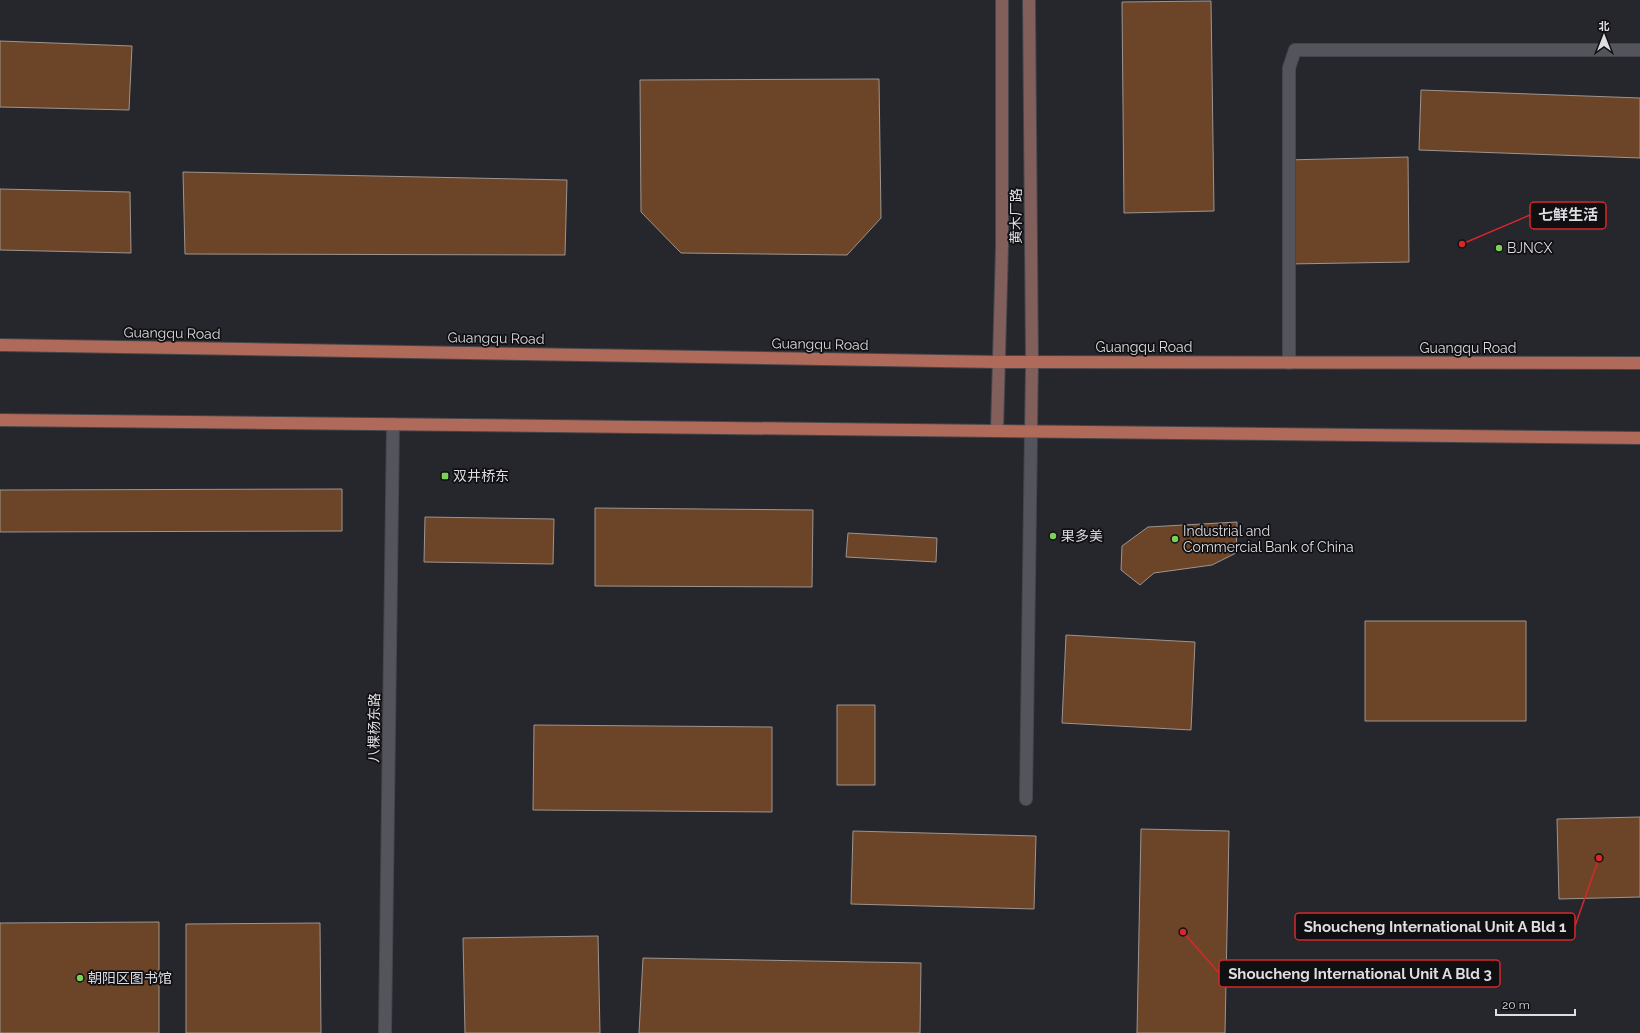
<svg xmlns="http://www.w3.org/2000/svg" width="1640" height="1033" font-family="Raleway,'Noto Sans SC',sans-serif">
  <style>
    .building { fill: #6c4529; stroke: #9d958f }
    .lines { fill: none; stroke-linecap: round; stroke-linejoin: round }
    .service-casing { stroke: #45454b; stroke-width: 14 }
    .minor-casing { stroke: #45454b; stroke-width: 14 }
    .secondary-casing { stroke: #45454b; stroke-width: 14 }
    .primary-casing { stroke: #45454b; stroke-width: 14 }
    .service { stroke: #54545c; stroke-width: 12 }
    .minor { stroke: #54545c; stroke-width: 12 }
    .secondary { stroke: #825f5a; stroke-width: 12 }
    .primary { stroke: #b06a59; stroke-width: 12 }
    .poi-dot { fill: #7bd156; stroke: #101013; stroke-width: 1.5 }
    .labels { text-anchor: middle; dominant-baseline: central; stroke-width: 3.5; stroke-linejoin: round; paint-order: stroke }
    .street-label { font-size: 14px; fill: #dddde2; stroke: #101013 }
    .poi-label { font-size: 14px; fill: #dddde2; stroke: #101013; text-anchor: start }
    .leader { fill: none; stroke: #d62828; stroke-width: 1.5 }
    .callout-dot { fill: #d62828; stroke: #101013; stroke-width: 1.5 }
    .callout { fill: #101013; stroke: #d62828; stroke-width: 1.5 }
    .callout-label { font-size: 15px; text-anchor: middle; font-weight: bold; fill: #dddde2 }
  </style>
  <rect width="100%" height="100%" fill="#26262d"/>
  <!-- building -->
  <path class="building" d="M1211 1 1214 211 1124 213 1122 2Z
    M0 41 132 46 129 110 0 107Z
    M879 79 881 218 847 255 681 253 641 212 640 80Z
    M1421 90 1640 98V158L1419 150Z
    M1408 157 1409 262 1288 264 1286 160Z
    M183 172 567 180 565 255 185 254Z
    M0 189 130 192 131 253 0 250Z
    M342 489V531L0 532V490Z
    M595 508 813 510 812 587 595 586Z
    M425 517 554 519 553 564 424 562Z
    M1237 522 1236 553 1212 565 1154 573 1140 585 1121 570 1122 546 1148 527Z
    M848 533 937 538 936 562 846 557Z
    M1365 621H1526V721H1365Z
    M1066 635 1195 642 1191 730 1062 723Z
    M837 705H875V785H837Z
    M534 725 772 727V812L533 810Z
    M1640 817V897L1559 899 1557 819Z
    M1141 829 1229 831 1225 1033H1137Z
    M853 831 1036 836 1034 909 851 904Z
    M159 922V1033H0V923Z
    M320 923 321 1033H186V924Z
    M598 936 600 1033H465L463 938Z
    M643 958 921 963 920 1033H639Z"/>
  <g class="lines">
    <defs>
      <path id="service" d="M1289 363V68L1295 50H1640
        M1026 799 1031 431"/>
      <path id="minor" d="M385 1033 393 424"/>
      <path id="secondary" d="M1029 0 1032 362 1031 431
        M997 431 1002 247V0"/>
      <path id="primary" d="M0 345 999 362 1640 363
        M0 420 1640 438"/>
    </defs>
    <!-- service casing -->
    <use href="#service" class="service-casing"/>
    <!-- minor casing -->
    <use href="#minor" class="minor-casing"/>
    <!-- secondary casing -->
    <use href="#secondary" class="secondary-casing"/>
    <!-- primary casing -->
    <use href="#primary" class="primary-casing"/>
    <!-- service -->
    <use href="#service" class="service"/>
    <!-- minor -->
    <use href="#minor" class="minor"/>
    <!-- secondary -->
    <use href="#secondary" class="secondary"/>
    <!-- primary -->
    <use href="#primary" class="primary"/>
  </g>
  <!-- markers -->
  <g class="poi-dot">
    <circle cx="1499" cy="248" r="4"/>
    <rect x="441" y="472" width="8" height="8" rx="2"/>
    <circle cx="1053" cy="536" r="4"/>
    <circle cx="1175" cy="539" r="4"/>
    <circle cx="80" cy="978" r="4"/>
  </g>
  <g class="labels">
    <!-- street labels -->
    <g class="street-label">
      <text transform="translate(1016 216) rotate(-90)">黄木厂路</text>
      <text transform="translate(172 333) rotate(1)">Guangqu Road</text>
      <text transform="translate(496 338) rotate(1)">Guangqu Road</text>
      <text transform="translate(820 344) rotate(1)">Guangqu Road</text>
      <text x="1144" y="347">Guangqu Road</text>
      <text x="1468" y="348">Guangqu Road</text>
      <text transform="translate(374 728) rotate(-89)">八棵杨东路</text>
    </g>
    <!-- poi labels -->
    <g class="poi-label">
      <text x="1507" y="248">BJNCX</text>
      <text x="453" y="476">双井桥东</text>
      <text x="1183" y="531">Industrial and<tspan x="1183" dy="16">Commercial Bank of China</tspan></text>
      <text x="1061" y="536">果多美</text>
      <text x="88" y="978">朝阳区图书馆</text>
    </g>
  </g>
  <!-- callouts -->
  <path class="leader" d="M1462 244L1530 215M1599 858L1575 926M1183 932L1219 973"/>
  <g class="callout-dot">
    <circle cx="1462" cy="244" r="4"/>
    <circle cx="1599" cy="858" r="4"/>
    <circle cx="1183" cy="932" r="4"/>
  </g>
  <g class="callout">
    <rect x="1530" y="202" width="76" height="27" rx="4"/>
    <rect x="1295" y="913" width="280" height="27" rx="4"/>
    <rect x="1219" y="960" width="281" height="27" rx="4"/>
  </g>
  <g class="callout-label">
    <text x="1568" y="220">七鲜生活</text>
    <text x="1435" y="932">Shoucheng International Unit A Bld 1</text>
    <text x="1360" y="979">Shoucheng International Unit A Bld 3</text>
  </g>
  <!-- north arrow -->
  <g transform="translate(1604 36)" stroke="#101013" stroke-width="3" paint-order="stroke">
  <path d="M0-3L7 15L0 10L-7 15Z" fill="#dddde2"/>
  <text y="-6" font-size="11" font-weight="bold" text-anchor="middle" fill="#dddde2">北</text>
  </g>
  <!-- scale -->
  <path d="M1496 1009v6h79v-6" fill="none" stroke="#dddde2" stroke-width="2"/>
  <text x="1502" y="1009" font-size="12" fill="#dddde2" stroke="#101013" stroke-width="3" paint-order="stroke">20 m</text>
</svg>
